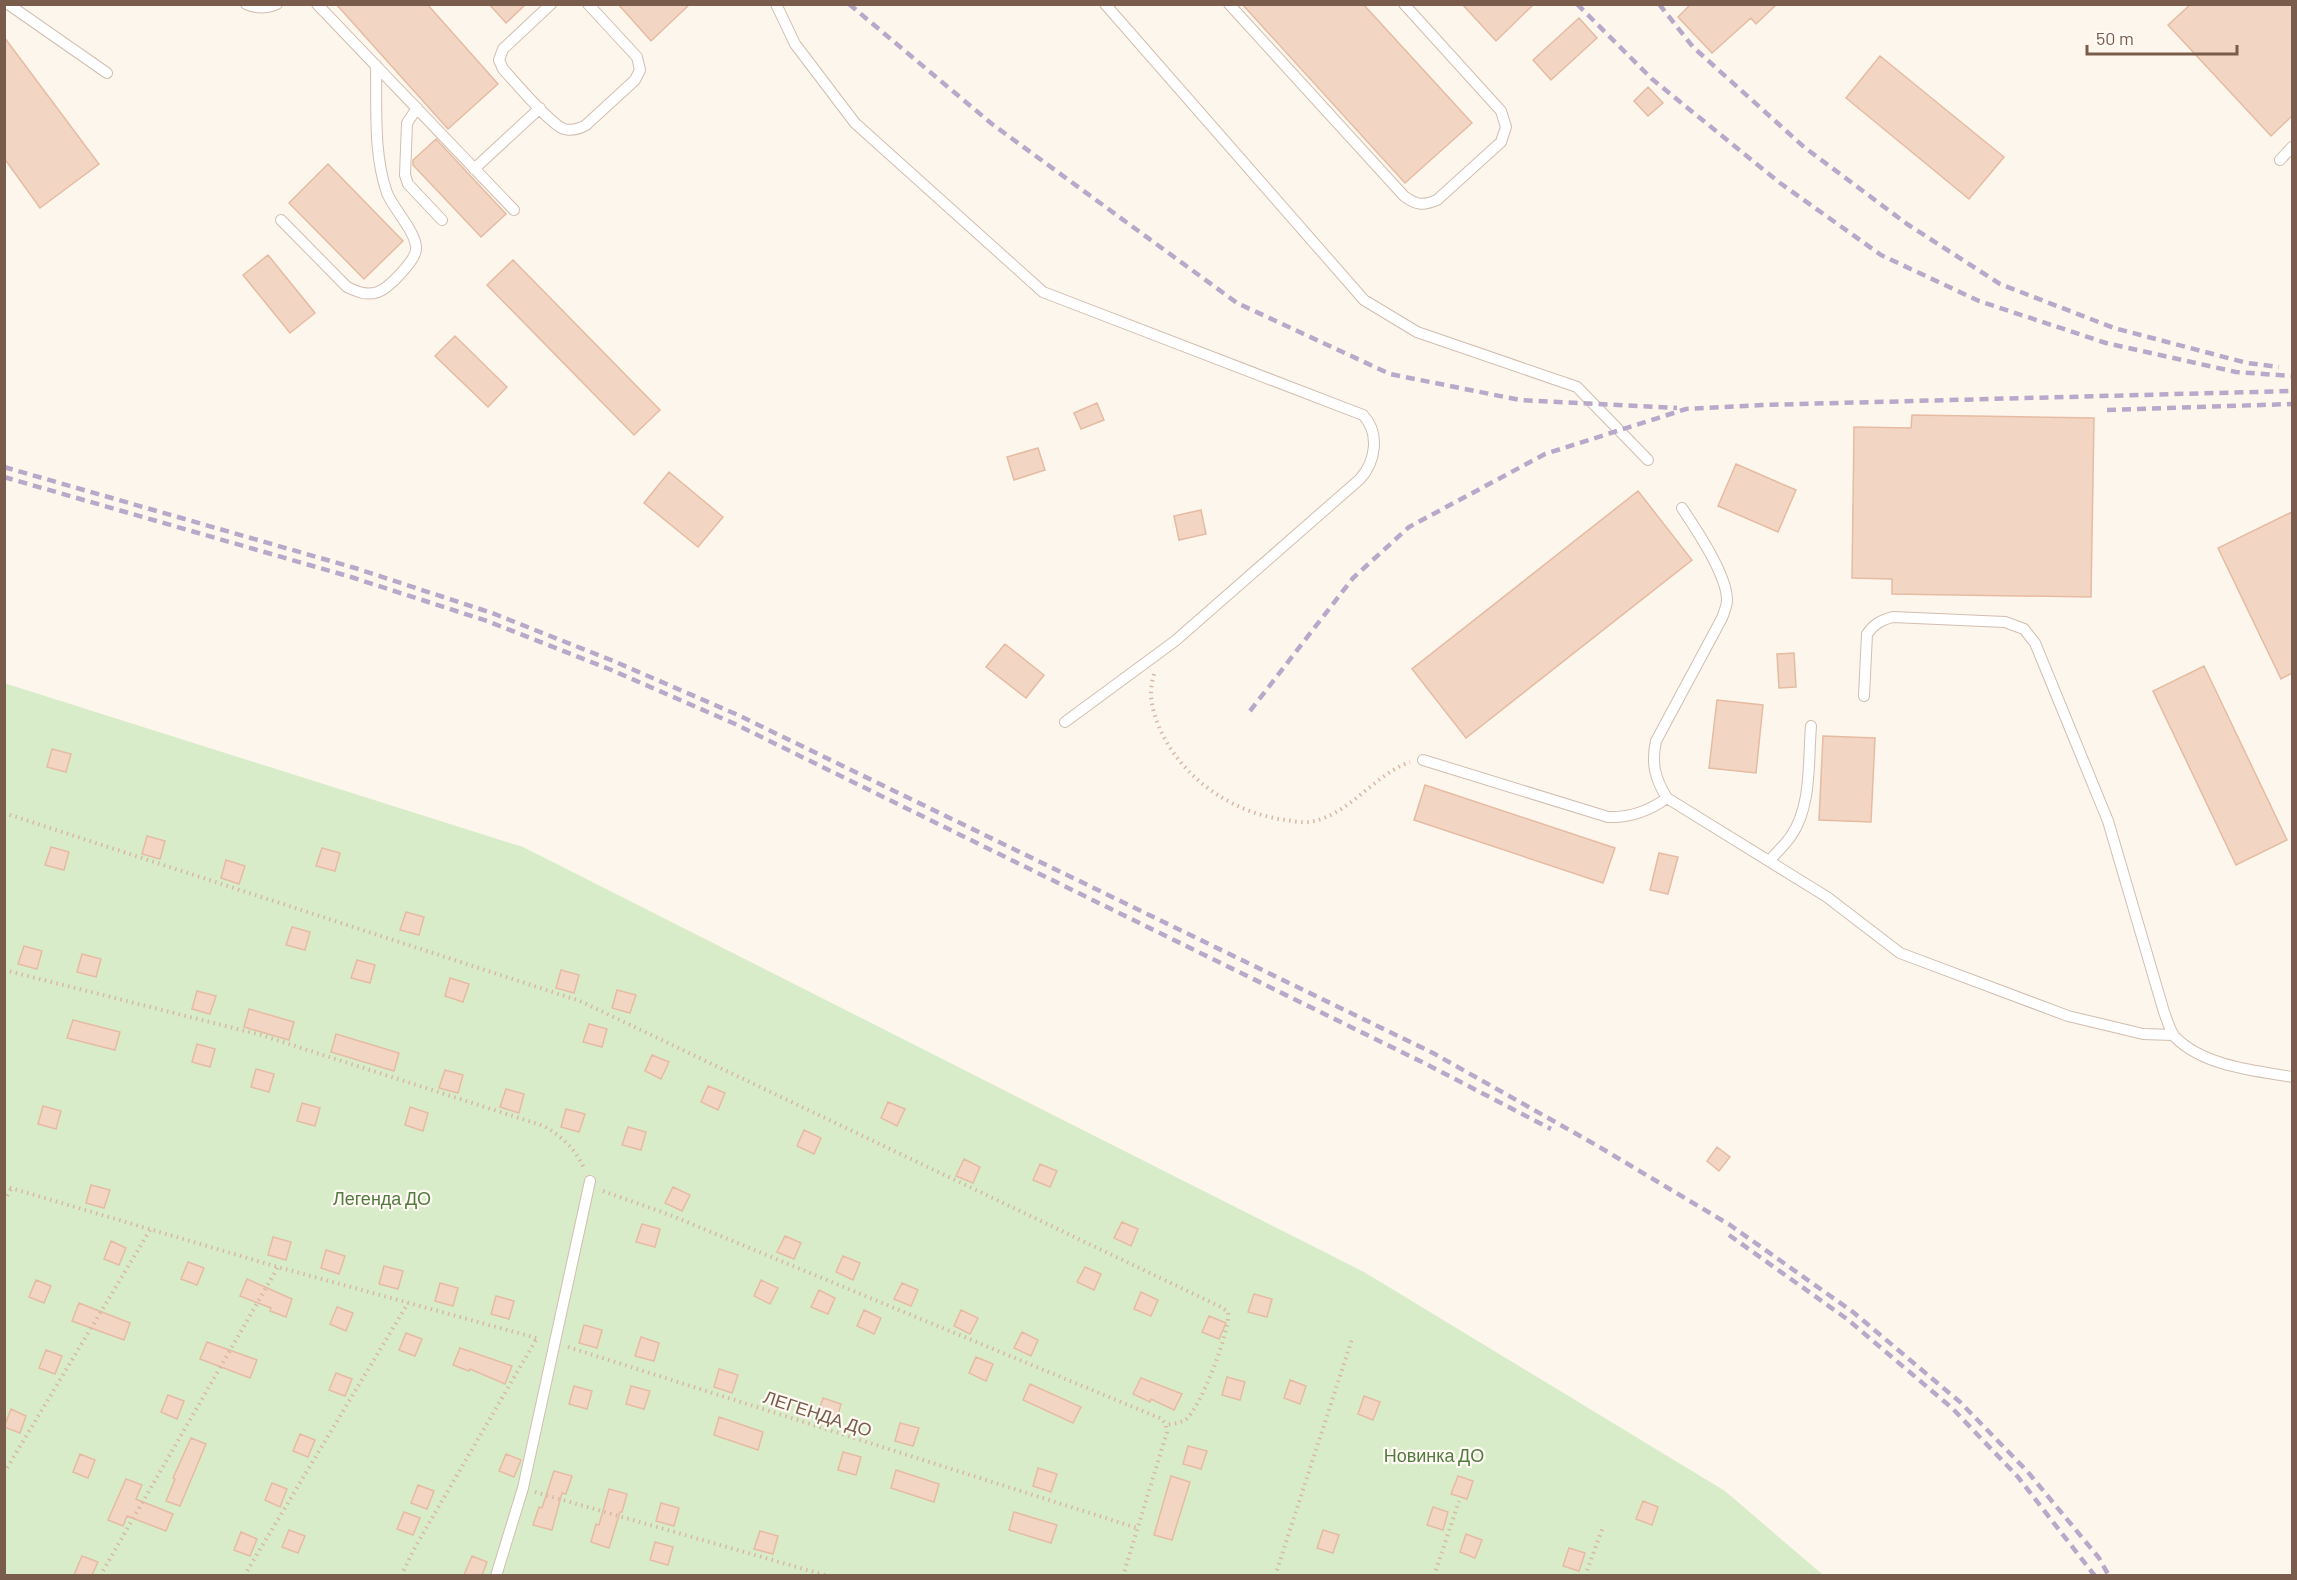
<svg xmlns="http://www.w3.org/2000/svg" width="2297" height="1580" font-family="Barlow,sans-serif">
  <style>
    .green { fill: #d8ecc9 }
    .building { fill: #f3d5c3; stroke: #e6bba3; stroke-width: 1.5 }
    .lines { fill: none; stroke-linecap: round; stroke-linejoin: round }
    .lane-casing { stroke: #d1beb0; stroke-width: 12 }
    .path { stroke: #d9b8a5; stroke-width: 4; stroke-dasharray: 1.5 4.5; stroke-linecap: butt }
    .lane { stroke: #fff; stroke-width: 10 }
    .rail { stroke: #b9a8c9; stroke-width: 4.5; stroke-dasharray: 9 6; stroke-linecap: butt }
    .labels { text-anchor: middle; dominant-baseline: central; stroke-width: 4.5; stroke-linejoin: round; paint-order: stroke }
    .park-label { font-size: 18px; fill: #537a41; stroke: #fffaf3 }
    .street-label { font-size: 18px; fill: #7a5c4d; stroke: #fffaf3 }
  </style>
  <rect width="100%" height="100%" fill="#fdf6ec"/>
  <!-- green -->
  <path class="green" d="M4 683 523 847 1364 1272 1725 1491 1823 1575H5Z"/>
  <!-- building -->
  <path class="building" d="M336 4H427L498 84 448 129Z
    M489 4H526L506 23Z
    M618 4H690L651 41Z
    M1242 4H1363L1472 123 1405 183Z
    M1462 4H1534L1496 41Z
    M1691 4H1777L1756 24 1751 18 1712 53 1678 17Z
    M2191 4H2292V116L2271 136 2168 25Z
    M1579 18 1597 38 1551 80 1533 60Z
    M4 37 99 164 40 208 4 158Z
    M1880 56 2004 157 1969 199 1846 98Z
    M1648 87 1663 103 1648 116 1634 101Z
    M436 139 506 214 481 237 413 165V160Z
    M328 164 403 241 364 279 289 203Z
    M268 255 315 313 290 333 243 275Z
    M513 260 660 410 634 435 487 285Z
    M455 336 507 387 488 407 435 356Z
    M1097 403 1104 420 1081 429 1074 413Z
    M1912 415 2094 418 2091 597 1892 594V579L1852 578 1854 427 1911 428Z
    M1038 448 1045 470 1014 480 1007 457Z
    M1736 464 1796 490 1778 532 1718 506Z
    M669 472 723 517 698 547 644 503Z
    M1638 491 1692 560 1466 738 1412 669Z
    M1201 510 1206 534 1179 540 1174 516Z
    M2292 512V673L2281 679 2218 548Z
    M1005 644 1044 675 1026 698 986 667Z
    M1794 653 1796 687 1779 688 1777 654Z
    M2204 666 2287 840 2236 865 2153 691Z
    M1717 700 1763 705 1756 773 1709 768Z
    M1823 736 1875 738 1871 822 1819 820Z
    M52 749 71 754 66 772 47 767Z
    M1425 785 1615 848 1603 883 1414 820Z
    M147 836 165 841 160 859 142 854Z
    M51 847 69 852 64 870 45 865Z
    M322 848 340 853 335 871 316 866Z
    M1659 853 1678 857 1668 894 1650 890Z
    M226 860 245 866 239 884 221 878Z
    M406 912 424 917 419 935 400 930Z
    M292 927 310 932 305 950 286 945Z
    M24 946 42 951 37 969 18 964Z
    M82 954 101 959 96 977 77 972Z
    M357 960 375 965 370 983 351 978Z
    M561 970 579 975 574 993 556 988Z
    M450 978 469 984 463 1002 445 996Z
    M617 990 636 995 630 1013 612 1008Z
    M197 991 216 996 210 1014 192 1009Z
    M249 1009 294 1022 289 1040 244 1027Z
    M73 1020 120 1032 115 1050 67 1038Z
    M589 1024 607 1029 602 1047 583 1042Z
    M336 1034 399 1053 394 1071 331 1052Z
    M197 1044 215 1049 210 1067 192 1062Z
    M652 1055 669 1062 661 1079 645 1071Z
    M256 1069 274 1074 269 1092 251 1087Z
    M445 1070 463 1075 458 1093 439 1088Z
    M708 1086 725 1093 718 1110 701 1102Z
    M506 1089 524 1094 519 1113 500 1107Z
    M888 1102 905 1109 897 1126 881 1118Z
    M302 1103 320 1108 315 1126 297 1121Z
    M43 1106 61 1111 56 1129 38 1124Z
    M410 1107 428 1113 423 1131 405 1125Z
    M566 1109 585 1114 579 1132 561 1127Z
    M628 1127 646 1132 641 1150 622 1145Z
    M804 1130 821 1138 814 1154 797 1146Z
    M1717 1147 1730 1157 1719 1171 1707 1161Z
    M964 1159 980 1167 973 1183 956 1176Z
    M1040 1164 1057 1171 1050 1187 1033 1180Z
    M91 1185 110 1190 104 1208 86 1203Z
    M673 1187 690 1195 682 1211 665 1203Z
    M1122 1222 1138 1229 1131 1246 1114 1238Z
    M642 1224 660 1229 655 1247 636 1242Z
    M785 1236 801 1243 794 1259 777 1252Z
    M273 1237 291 1242 286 1260 268 1255Z
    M111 1241 126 1248 119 1265 104 1259Z
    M326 1250 345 1256 339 1274 321 1268Z
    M843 1256 860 1263 853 1280 836 1272Z
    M188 1262 204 1268 197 1285 181 1279Z
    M384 1266 403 1271 398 1289 379 1284Z
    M1085 1267 1101 1274 1094 1290 1077 1282Z
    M247 1279 292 1299 286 1317 270 1311 271 1308 240 1296Z
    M36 1280 51 1286 44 1303 29 1297Z
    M761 1280 778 1288 770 1304 754 1296Z
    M440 1283 458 1288 453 1306 435 1301Z
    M902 1283 918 1290 911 1306 894 1299Z
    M819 1290 835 1298 828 1314 811 1307Z
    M1141 1292 1158 1300 1151 1316 1134 1309Z
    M1254 1294 1272 1299 1267 1317 1248 1312Z
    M496 1296 514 1301 509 1319 491 1314Z
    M79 1303 130 1323 124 1340 72 1321Z
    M337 1307 353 1313 346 1331 330 1324Z
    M864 1310 881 1318 874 1334 857 1326Z
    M961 1310 978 1318 970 1334 954 1326Z
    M1209 1316 1226 1323 1219 1339 1202 1332Z
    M584 1325 602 1330 597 1348 579 1343Z
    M1022 1332 1038 1340 1031 1356 1014 1348Z
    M406 1333 422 1339 415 1356 399 1350Z
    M641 1337 659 1343 654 1361 635 1356Z
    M207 1342 257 1360 250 1378 200 1359Z
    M460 1348 512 1366 505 1384 470 1369 469 1371 453 1365Z
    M46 1350 62 1356 55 1374 39 1368Z
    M976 1357 993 1364 986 1381 969 1373Z
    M719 1369 738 1375 732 1393 714 1387Z
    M336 1373 352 1379 345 1396 329 1390Z
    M1227 1377 1245 1382 1240 1400 1222 1395Z
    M1141 1378 1182 1394 1174 1410 1151 1399 1150 1402 1133 1394Z
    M1290 1380 1306 1386 1300 1404 1284 1398Z
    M1030 1384 1081 1407 1073 1423 1023 1400Z
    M574 1386 592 1391 587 1409 569 1404Z
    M631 1386 650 1391 644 1409 626 1404Z
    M168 1395 184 1401 177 1419 161 1412Z
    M1364 1396 1380 1402 1373 1420 1358 1414Z
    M823 1398 841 1404 836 1422 817 1416Z
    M11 1409 26 1416 20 1433 4 1427Z
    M719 1417 763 1432 758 1450 714 1435Z
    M900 1423 919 1428 913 1446 895 1441Z
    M300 1434 315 1440 308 1457 293 1451Z
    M191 1438 206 1444 180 1506 166 1501 175 1479 173 1478Z
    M1188 1446 1207 1451 1201 1469 1183 1464Z
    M843 1452 861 1457 856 1475 838 1470Z
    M80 1454 95 1460 88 1478 73 1472Z
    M506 1454 521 1460 514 1477 499 1471Z
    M1038 1468 1057 1474 1051 1492 1033 1486Z
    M896 1470 939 1484 934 1502 891 1488Z
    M554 1471 572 1476 566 1494 562 1493 552 1530 533 1525 539 1507 542 1508Z
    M1171 1476 1190 1482 1172 1540 1154 1535Z
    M1458 1476 1473 1481 1467 1499 1451 1494Z
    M126 1479 142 1485 136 1499 173 1514 166 1531 127 1516 123 1526 108 1520Z
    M272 1483 287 1489 280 1507 265 1500Z
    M418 1485 434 1491 427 1509 411 1503Z
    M609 1489 627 1494 622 1512H620L609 1548 591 1542 596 1524 599 1525Z
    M1643 1501 1658 1507 1652 1525 1636 1519Z
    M661 1503 679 1508 674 1526 656 1521Z
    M1433 1507 1448 1512 1443 1530 1427 1525Z
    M404 1512 420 1518 413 1535 397 1529Z
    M1014 1512 1057 1525 1051 1543 1009 1530Z
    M289 1530 305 1536 298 1553 282 1547Z
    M1323 1530 1339 1535 1333 1553 1317 1548Z
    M760 1531 778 1536 773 1554 754 1549Z
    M241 1532 257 1539 250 1556 234 1550Z
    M1466 1534 1482 1540 1475 1558 1460 1552Z
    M655 1542 673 1547 668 1565 650 1560Z
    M1569 1548 1585 1553 1579 1571 1563 1566Z
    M82 1556 98 1562 92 1575H74Z
    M472 1556 487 1562 482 1575H464Z"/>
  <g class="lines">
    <defs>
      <path id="lane" d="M8 4 107 73
        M246 4C257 9 266 9 277 4
        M317 4 514 210
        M551 4 503 49 499 60 503 69C515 82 550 124 564 129 572 131 579 129 586 125L635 80 640 70 637 57 588 4
        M776 4 795 44 855 123 1043 292 1363 415C1380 433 1376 461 1360 479L1175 641 1065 722
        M1105 4 1364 300 1417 332 1577 387 1648 460
        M1229 4 1404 196C1416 205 1423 206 1437 200L1501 142 1506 127 1501 111 1404 4
        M417 108 407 123 405 175 408 184 442 220
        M2280 160 2292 147
        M474 169 540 108
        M281 220 347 287C358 292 366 296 378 292 389 288 416 260 416 249 417 233 394 210 387 193 373 153 377 107 376 65
        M1682 508C1696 529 1727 575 1727 600 1727 605 1724 613 1722 618L1656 741C1651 763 1655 779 1667 798L1827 897 1900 953 2068 1016 2143 1034 2173 1035
        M1864 696 1867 634C1874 624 1881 620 1893 617L2005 622 2024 629 2035 643 2108 821 2164 1012C2167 1020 2170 1031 2175 1037 2203 1066 2256 1071 2292 1077
        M1423 760 1608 817C1631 818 1649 811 1667 798
        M1769 861C1776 853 1785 845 1791 836 1812 806 1808 761 1811 726
        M496 1576 523 1488 590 1181"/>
    </defs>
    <!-- lane casing -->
    <use href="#lane" class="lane-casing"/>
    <!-- path -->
    <path class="path" d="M1154 674C1148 693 1152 710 1159 727 1181 778 1232 813 1286 820 1293 821 1302 823 1309 822 1349 816 1373 775 1410 762
      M4 813 580 1001 1221 1307 1228 1312C1231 1329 1200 1410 1185 1420 1180 1423 1172 1424 1166 1425
      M4 970 261 1035 544 1126C563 1137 576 1150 585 1170
      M4 1186 278 1267 540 1339
      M603 1191 670 1215 1162 1419 1166 1425 1167 1432 1123 1576
      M4 1201 11 1189
      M568 1347 1137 1528
      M4 1473 150 1230
      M535 1492 828 1576
      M100 1576 278 1267
      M244 1576 408 1303
      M401 1576 414 1549 537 1338
      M1275 1576 1352 1339
      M1434 1576 1459 1501
      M1585 1576 1603 1527"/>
    <!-- lane -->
    <use href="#lane" class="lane"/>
    <!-- rail -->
    <path class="rail" d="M849 4 992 124 1237 303 1390 374 1520 400 1677 408
      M1577 4 1652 79 1780 183 1881 255 1979 301 2106 343 2236 372 2292 376
      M1659 4 1693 47 1804 147 1907 224 2000 284 2114 328 2247 363 2279 367
      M2107 410 2292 404
      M4 467 355 568 492 613 611 660 738 715 1433 1053 1596 1145 1730 1225 1853 1312 1960 1402 2027 1471 2099 1558 2109 1576
      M4 477 351 577 487 621 609 669 733 723 1426 1064 1551 1129
      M1250 711 1353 578 1409 527 1545 454 1686 409 1762 405 2292 391
      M1729 1235 1847 1319 1952 1408 2018 1477 2095 1576"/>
  </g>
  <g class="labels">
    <!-- park labels -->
    <g class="park-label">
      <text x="382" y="1198">Легенда ДО</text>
      <text x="1434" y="1455">Новинка ДО</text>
    </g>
    <!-- street labels -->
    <g class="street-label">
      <text transform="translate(818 1413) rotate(18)">ЛЕГЕНДА ДО</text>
    </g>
  </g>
  <!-- border -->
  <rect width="2297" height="1580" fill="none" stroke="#7a5c4d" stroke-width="12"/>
  <!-- scale -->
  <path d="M2087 45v9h150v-9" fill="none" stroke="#7a5c4d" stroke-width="3"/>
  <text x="2096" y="45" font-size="18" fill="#7a5c4d" stroke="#fffaf3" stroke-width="4.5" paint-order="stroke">50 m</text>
</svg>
